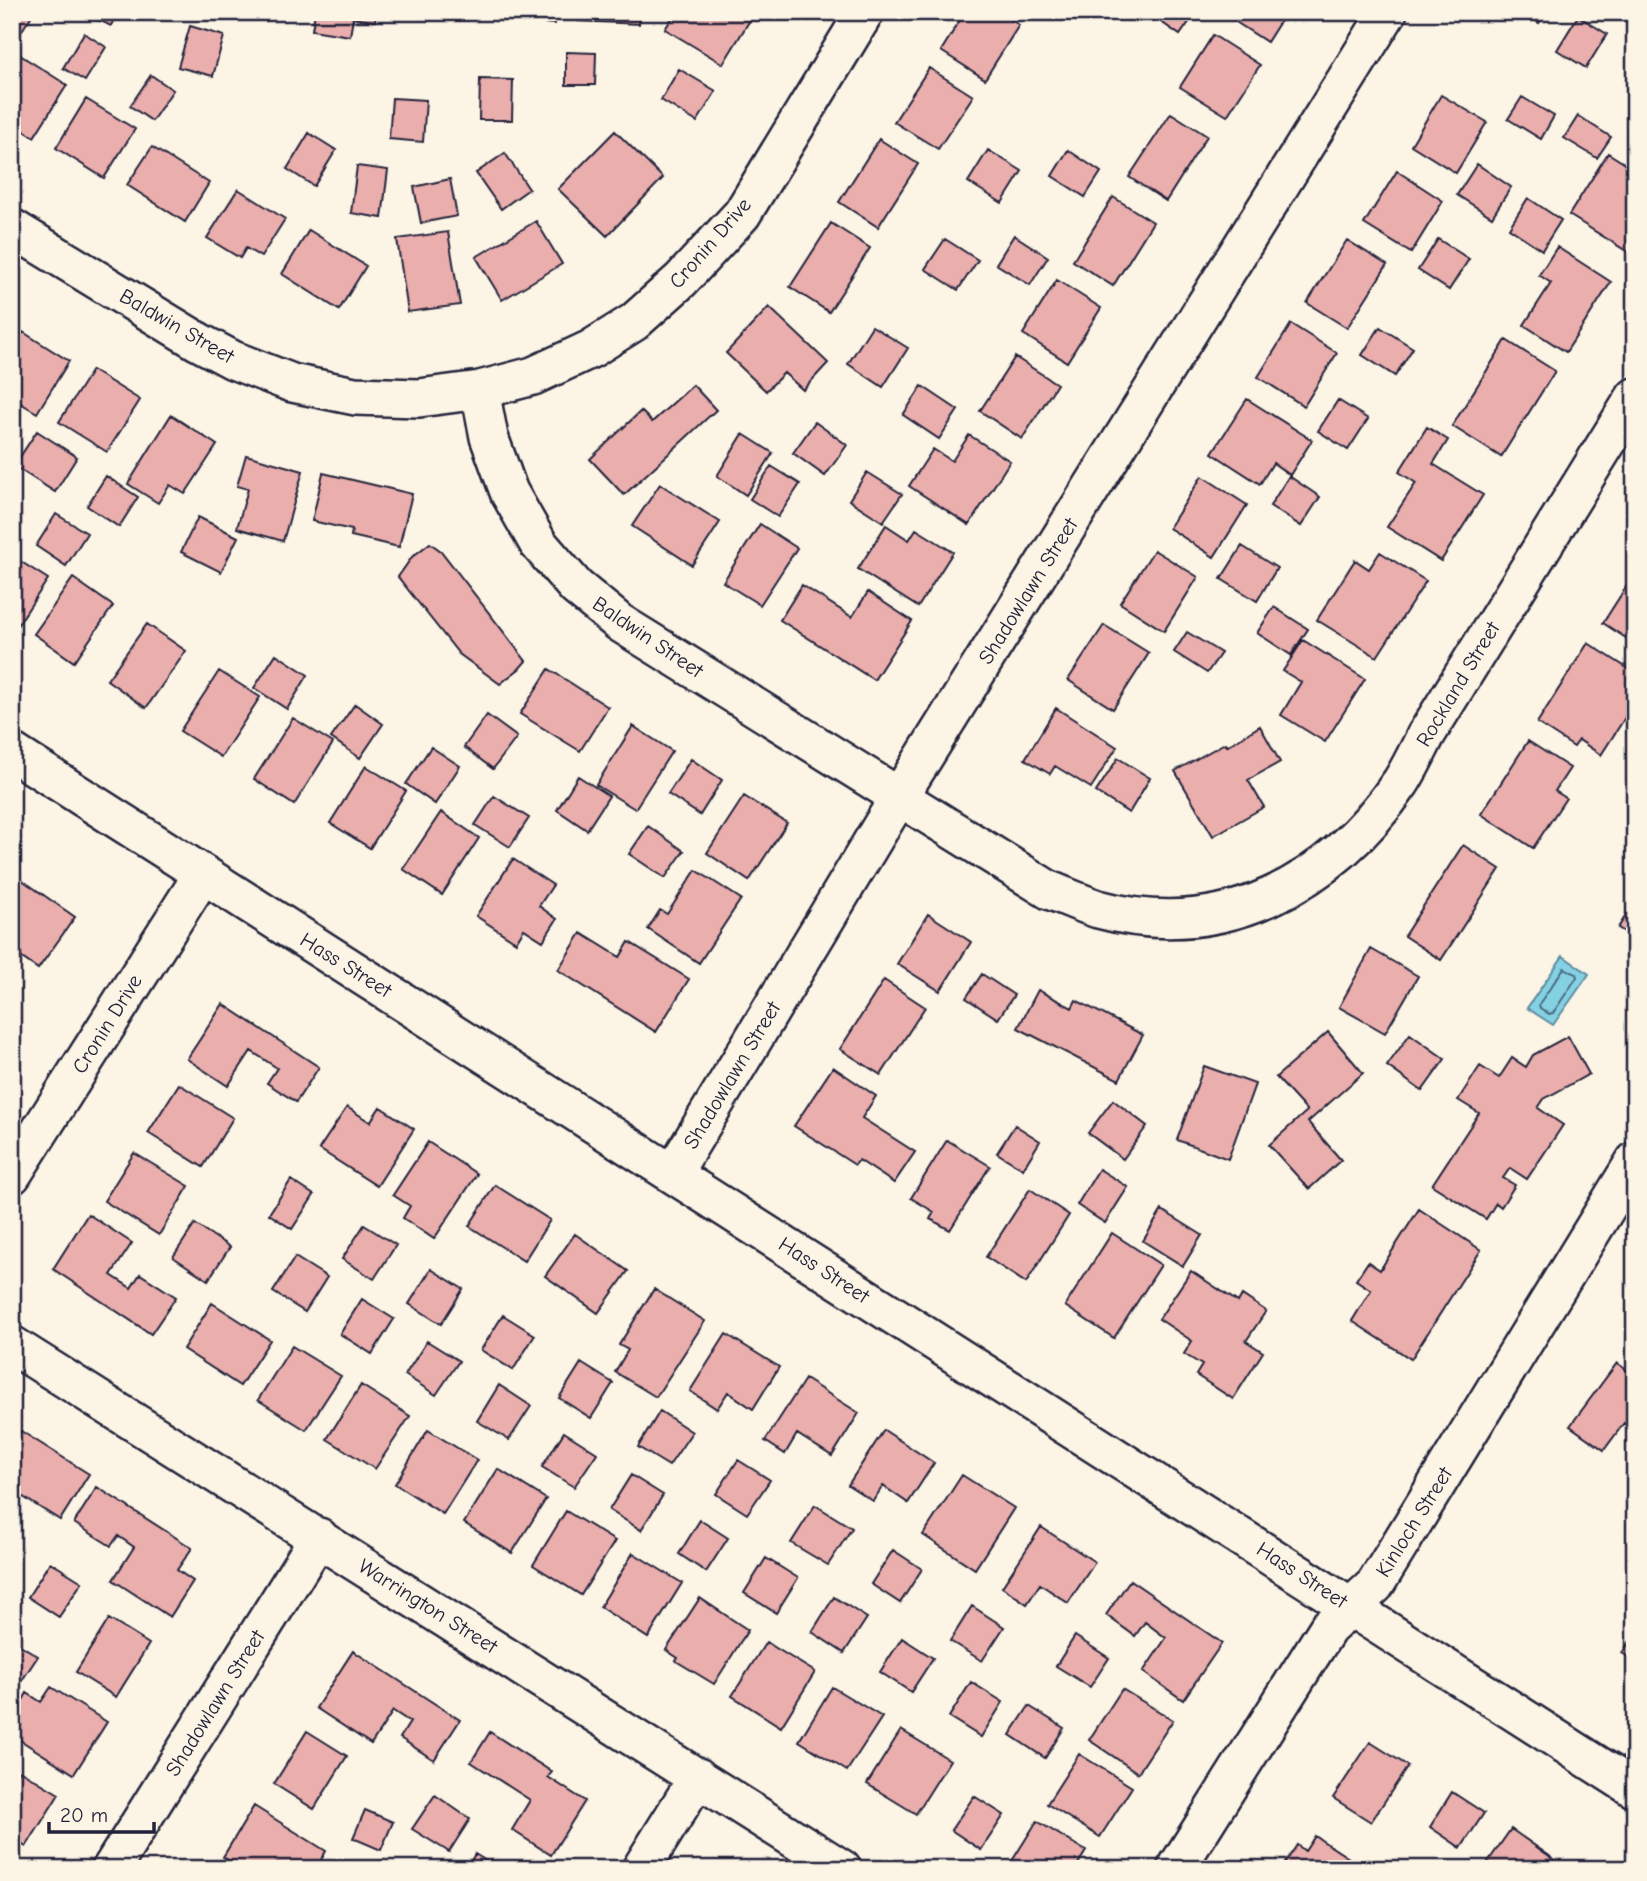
<svg xmlns="http://www.w3.org/2000/svg" width="1647" height="1881" font-family="'Comic Neue',sans-serif">
  <style>
    .water { fill: #84d1e3; stroke: #5d8ba0; stroke-width: 2 }
    .lines { fill: none; stroke-linecap: round; stroke-linejoin: round }
    .shore { stroke: #49687e; stroke-width: 2 }
    .building { fill: #eaaead; stroke: #22223b; stroke-width: 2 }
    .street-casing { stroke: #22223b; stroke-width: 42 }
    .street { stroke: #fcf5e5; stroke-width: 37 }
    .labels { text-anchor: middle; dominant-baseline: central; stroke-width: 5; stroke-linejoin: round; paint-order: stroke }
    .street-label { font-size: 21px; fill: #22223b; stroke: #fcf5e5 }
  </style>
  <rect width="100%" height="100%" fill="#fcf5e5"/>
  <filter id="ink" filterUnits="userSpaceOnUse"><feTurbulence type="fractalNoise" baseFrequency=".0143" numOctaves="2"/><feDisplacementMap in="SourceGraphic" scale="14" xChannelSelector="R" yChannelSelector="G"/><feConvolveMatrix kernelMatrix="1 2 1 2 8 2 1 2 1" color-interpolation-filters="sRGB"/></filter>
  <g filter="url(#ink)">
    <!-- water -->
    <path class="water" d="M1563 956 1589 974 1553 1025 1527 1008Z"/>
    <g class="lines">
      <!-- shore -->
      <path class="shore" d="M1564 968 1576 974 1577 977 1553 1013 1549 1014 1540 1008 1539 1004Z"/>
    </g>
    <!-- building -->
    <path class="building" d="M12 12H34L17 38 12 35Z
      M87 12H117L111 26 86 14Z
      M315 12H376L375 21 353 18 350 36 312 30Z
      M405 12H467L466 19Z
      M491 12H555L554 24 490 18Z
      M578 12H640L639 24 578 21Z
      M676 12H748L753 15 723 64 665 29Z
      M965 12H999L1019 25 985 79 941 51Z
      M1153 12H1196L1180 35 1151 15Z
      M1231 12H1286L1267 42 1228 17Z
      M1522 12H1546L1539 23Z
      M1578 16 1607 34 1586 68 1557 50Z
      M190 26 224 36 213 76 178 67Z
      M84 33 106 47 85 81 63 68Z
      M1213 35 1260 65 1227 116 1180 87Z
      M566 52 596 53 595 85H566Z
      M20 55 67 85 34 137 12 123V67Z
      M929 68 973 96 938 149 894 122Z
      M679 69 716 91 697 122 661 100Z
      M151 75 173 90 152 121 130 106Z
      M480 79 513 80 512 120H479Z
      M1441 95 1487 122 1456 173 1411 145Z
      M1522 97 1554 116 1541 139 1508 119Z
      M392 98 426 100 423 142 389 139Z
      M86 99 135 129 104 178 56 148Z
      M1171 113 1207 136 1166 201 1129 177Z
      M1578 116 1611 137 1597 158 1564 138Z
      M615 131 663 178 607 236 558 189Z
      M309 133 336 150 314 186 287 169Z
      M879 139 918 164 878 227 839 202Z
      M152 147 209 183 185 222 127 185Z
      M988 150 1022 171 1002 203 968 182Z
      M1068 150 1101 172 1085 197 1052 176Z
      M505 153 529 189 501 209 476 173Z
      M1608 153 1635 170V241L1628 252 1569 215Z
      M1477 164 1511 187 1492 217 1457 195Z
      M357 166 388 170 382 218 351 213Z
      M1397 171 1443 201 1411 253 1364 224Z
      M450 179 457 216 421 223 414 187Z
      M238 189 285 219 261 257 246 248 240 258 207 238Z
      M1113 197 1153 222 1113 286 1073 261Z
      M1528 198 1561 220 1542 250 1509 228Z
      M536 221 562 264 502 300 476 257Z
      M831 223 870 248 829 312 790 287Z
      M309 230 366 266 339 310 282 274Z
      M448 232 460 305 408 312 397 239Z
      M1014 235 1048 257 1030 285 996 264Z
      M945 239 978 260 958 290 925 269Z
      M1438 239 1469 259 1449 290 1418 270Z
      M1347 240 1387 265 1347 328 1307 303Z
      M1557 247 1611 282 1566 352 1524 325 1551 283 1539 275Z
      M1057 280 1101 308 1067 362 1023 334Z
      M769 307 828 363 803 390 784 373 766 391 726 353Z
      M1291 324 1337 353 1304 406 1258 377Z
      M872 326 908 348 883 387 848 364Z
      M1380 327 1413 348 1395 376 1362 355Z
      M23 332 69 361 37 413 12 398V348Z
      M1506 340 1555 371 1501 457 1452 426Z
      M1015 357 1057 384 1022 439 980 411Z
      M92 370 140 400 107 452 59 422Z
      M693 385 716 410 624 495 590 459 641 411 652 422Z
      M922 386 958 410 939 439 903 415Z
      M1247 399 1312 440 1290 475 1273 463 1260 484 1212 453Z
      M1338 400 1368 419 1348 450 1318 431Z
      M171 415 217 445 185 494 170 485 158 503 128 484Z
      M815 422 847 445 825 476 793 453Z
      M1427 427 1448 440 1433 464 1483 495 1441 561 1387 527 1416 483 1399 472Z
      M37 431 77 457 55 492 14 466Z
      M743 434 773 453 746 495 717 476Z
      M969 435 1010 461 969 525 909 486 933 449 952 461Z
      M246 455 303 471 283 541 237 528 248 489 237 486Z
      M771 466 800 484 778 517 750 499Z
      M867 472 902 494 883 522 849 500Z
      M323 473 412 494 399 547 351 536 352 530 312 521Z
      M106 476 138 497 119 527 87 506Z
      M1202 476 1247 505 1214 557 1169 528Z
      M1289 476 1320 497 1301 526 1270 506Z
      M660 484 720 522 692 565 632 526Z
      M56 514 87 533 66 566 36 546Z
      M198 517 238 537 221 572 181 552Z
      M760 524 797 548 760 605 723 582Z
      M886 525 909 540 916 529 953 552 918 607 858 569Z
      M430 543 441 551 526 661 519 669 500 684 459 654 398 577 412 557Z
      M1242 546 1277 568 1257 601 1221 579Z
      M1154 550 1198 577 1164 631 1120 603Z
      M1380 552 1426 581 1377 657 1317 620 1355 560 1369 569Z
      M12 556 48 579 15 629 12 628Z
      M1635 573V644L1603 623Z
      M73 578 113 606 74 662 34 634Z
      M802 585 852 617 868 592 912 621 874 680 780 620Z
      M1274 607 1308 629 1291 655 1257 633Z
      M147 624 186 651 146 708 107 680Z
      M1104 625 1149 653 1113 709 1068 680Z
      M1187 632 1221 653 1207 673 1174 652Z
      M1303 640 1365 679 1325 742 1281 715 1301 682 1283 671Z
      M1588 643 1635 673V702L1601 755 1579 740 1574 747 1537 723Z
      M276 654 308 675 287 709 254 688Z
      M549 669 608 707 580 751 520 714Z
      M219 671 260 697 221 757 180 731Z
      M355 704 383 724 360 758 331 738Z
      M1056 708 1117 747 1091 788 1055 766 1050 774 1025 759Z
      M487 715 517 737 493 769 464 747Z
      M293 718 333 743 294 805 254 779Z
      M633 726 672 751 635 809 596 785Z
      M1260 726 1280 762 1248 780 1264 807 1213 836 1175 771 1225 743 1227 746Z
      M1528 741 1570 768 1555 791 1566 798 1533 848 1481 814Z
      M431 747 460 766 435 804 406 784Z
      M1118 758 1150 778 1129 813 1096 792Z
      M691 759 722 780 700 815 668 794Z
      M366 766 406 791 370 848 330 823Z
      M578 776 609 796 587 830 557 810Z
      M494 796 529 818 510 847 475 825Z
      M744 796 787 823 749 881 707 853Z
      M441 812 479 838 442 895 403 869Z
      M648 826 684 851 665 878 629 854Z
      M1463 845 1500 869 1441 960 1404 936Z
      M513 859 553 885 539 906 557 919 543 941 524 929 516 942 476 916Z
      M696 870 741 899 699 963 648 929 660 910 667 914Z
      M15 875 75 917 38 969 12 951V879Z
      M1635 901V938L1618 928Z
      M928 914 971 942 940 991 897 964Z
      M581 933 620 957 629 942 689 979 656 1032 558 970Z
      M1371 949 1418 976 1385 1033 1339 1007Z
      M982 974 1014 995 998 1019 966 998Z
      M884 980 925 1007 881 1075 840 1049Z
      M1038 990 1072 1008 1076 1000 1143 1035 1119 1080 1018 1028Z
      M223 1004 319 1067 296 1102 267 1083 277 1068 251 1051 228 1086 187 1059Z
      M1328 1032 1363 1073 1308 1122 1341 1160 1309 1189 1269 1145 1307 1111 1276 1077Z
      M1410 1034 1445 1059 1422 1091 1387 1066Z
      M1568 1036 1589 1074 1544 1099 1538 1108 1563 1125 1527 1179 1510 1168 1503 1178 1515 1185 1501 1207 1496 1203 1486 1219 1432 1185 1479 1113 1458 1100 1480 1066 1499 1078 1512 1058 1526 1067 1533 1055Z
      M1204 1066 1255 1084 1228 1159 1177 1140Z
      M833 1067 876 1096 862 1118 915 1152 894 1183 859 1160 855 1165 794 1126Z
      M179 1084 233 1118 203 1167 148 1133Z
      M1113 1100 1147 1126 1123 1159 1088 1133Z
      M347 1107 370 1122 380 1107 414 1129 377 1186 319 1149Z
      M1015 1125 1040 1141 1023 1169 997 1153Z
      M947 1140 990 1166 950 1230 930 1219 934 1212 911 1198Z
      M428 1142 477 1174 434 1239 403 1218 410 1206 393 1195Z
      M134 1153 189 1186 159 1235 104 1201Z
      M1099 1169 1128 1187 1105 1223 1077 1205Z
      M291 1180 314 1195 292 1229 269 1214Z
      M495 1185 550 1220 524 1261 469 1226Z
      M1030 1189 1069 1215 1026 1283 986 1257Z
      M1419 1209 1481 1250 1411 1359 1352 1321 1371 1290 1356 1280 1368 1262 1380 1270Z
      M1162 1210 1202 1235 1183 1266 1143 1241Z
      M88 1214 132 1243 111 1275 131 1288 140 1274 176 1297 151 1334 53 1269Z
      M195 1224 230 1247 208 1280 173 1257Z
      M364 1225 396 1245 374 1279 342 1259Z
      M1112 1233 1161 1265 1114 1338 1065 1306Z
      M575 1234 628 1271 598 1313 545 1276Z
      M295 1257 327 1277 305 1312 273 1292Z
      M431 1269 463 1289 441 1324 409 1304Z
      M1191 1271 1238 1302 1242 1295 1266 1311 1246 1341 1263 1352 1233 1399 1196 1375 1202 1365 1184 1354 1192 1341 1159 1319Z
      M654 1289 705 1321 656 1397 615 1372 628 1350 619 1345Z
      M362 1299 394 1319 372 1354 340 1334Z
      M212 1303 270 1340 240 1386 183 1349Z
      M503 1315 535 1335 513 1370 481 1350Z
      M726 1334 779 1367 753 1409 728 1392 717 1409 690 1391Z
      M427 1341 459 1361 436 1395 405 1375Z
      M292 1346 341 1376 306 1430 258 1400Z
      M581 1363 613 1383 591 1418 559 1398Z
      M1617 1363 1635 1376V1431L1624 1423 1604 1450 1570 1426Z
      M805 1379 859 1413 832 1456 797 1434 785 1454 765 1441Z
      M361 1385 410 1416 375 1469 327 1439Z
      M499 1385 531 1406 509 1440 477 1421Z
      M660 1411 692 1432 669 1466 638 1447Z
      M428 1430 477 1460 443 1514 395 1484Z
      M884 1430 934 1463 908 1503 883 1486 873 1501 848 1485Z
      M21 1431 89 1474 60 1520 12 1490V1434L17 1437Z
      M564 1432 597 1453 574 1487 542 1467Z
      M738 1460 770 1480 747 1514 716 1494Z
      M498 1469 546 1499 512 1553 464 1523Z
      M631 1475 663 1495 641 1530 609 1510Z
      M962 1475 1014 1508 975 1569 923 1535Z
      M97 1487 192 1548 177 1570 193 1581 170 1617 113 1580 134 1547 118 1536 111 1546 74 1523Z
      M815 1505 852 1528 828 1565 791 1543Z
      M566 1511 615 1541 581 1595 533 1565Z
      M700 1520 728 1538 706 1572 679 1554Z
      M1041 1527 1095 1562 1068 1603 1040 1584 1027 1604 1002 1587Z
      M893 1550 922 1569 900 1603 871 1584Z
      M633 1553 682 1583 648 1638 600 1607Z
      M766 1558 798 1578 776 1613 744 1593Z
      M50 1562 82 1582 59 1617 28 1597Z
      M1130 1580 1222 1643 1183 1700 1143 1672 1166 1638 1145 1622 1135 1636 1106 1615Z
      M834 1597 867 1618 844 1653 812 1632Z
      M700 1598 748 1630 714 1684 676 1661 678 1658 666 1650Z
      M972 1606 1004 1627 982 1661 950 1641Z
      M109 1619 149 1644 116 1697 76 1672Z
      M1635 1634V1661L1622 1653Z
      M1075 1636 1109 1658 1090 1687 1056 1666Z
      M902 1638 933 1658 911 1692 880 1672Z
      M12 1640 38 1656 17 1688 12 1685Z
      M766 1642 815 1672 781 1727 732 1696Z
      M353 1651 460 1720 434 1760 400 1738 410 1722 393 1711 371 1744 316 1708Z
      M971 1682 1003 1702 981 1737 949 1717Z
      M51 1687 107 1722 74 1774 12 1735V1707L14 1704 19 1707 27 1693 41 1702Z
      M832 1687 882 1717 847 1771 799 1741Z
      M1122 1689 1173 1720 1138 1773 1089 1740Z
      M1029 1706 1064 1728 1045 1758 1010 1735Z
      M901 1730 950 1760 916 1814 867 1784Z
      M307 1731 347 1756 314 1809 274 1784Z
      M490 1732 552 1772 548 1777 585 1801 551 1855 512 1830 530 1800 471 1762Z
      M1370 1742 1408 1766 1371 1822 1333 1798Z
      M1079 1754 1132 1787 1100 1837 1047 1804Z
      M19 1770 59 1794 26 1847 12 1839V1780Z
      M1452 1792 1484 1813 1461 1848 1430 1827Z
      M435 1795 470 1819 449 1852 412 1829Z
      M974 1796 1004 1815 981 1850 951 1830Z
      M254 1806 326 1851 316 1869H243L223 1857Z
      M365 1810 393 1822 381 1850 353 1838Z
      M1037 1821 1086 1851 1075 1869H1007Z
      M1511 1829 1568 1869H1489L1485 1866Z
      M1315 1836 1364 1868 1363 1869H1281L1297 1845 1305 1851Z
      M475 1854 499 1869H466Z"/>
    <g class="lines">
      <defs>
        <path id="street" d="M12 228 199 342 233 360 292 383 355 396 419 398 480 390 533 376 591 349 634 322 681 280 742 214 865 12
          M480 390 489 437 509 492 538 543 576 587 620 623 1049 890C1065 896 1082 904 1098 909 1223 943 1331 884 1401 782 1410 768 1418 751 1426 735L1635 397
          M12 752 1635 1789
          M673 1173 899 797 1388 12
          M12 1175 203 874
          M12 1345 842 1869
          M111 1869 319 1537
          M641 1869 698 1777
          M1176 1869 1328 1628 1375 1585 1635 1161"/>
      </defs>
      <!-- street casing -->
      <use href="#street" class="street-casing"/>
      <!-- street -->
      <use href="#street" class="street"/>
    </g>
  </g>
  <g class="labels">
    <!-- street labels -->
    <g class="street-label">
      <text transform="translate(710 243) rotate(-49)">Cronin Drive</text>
      <text transform="translate(177 326) rotate(30)">Baldwin Street</text>
      <text transform="translate(1028 591) rotate(-58)">Shadowlawn Street</text>
      <text transform="translate(648 637) rotate(34)">Baldwin Street</text>
      <text transform="translate(1458 684) rotate(-59)">Rockland Street</text>
      <text transform="translate(346 965) rotate(32)">Hass Street</text>
      <text transform="translate(107 1024) rotate(-58)">Cronin Drive</text>
      <text transform="translate(732 1075) rotate(-59)">Shadowlawn Street</text>
      <text transform="translate(824 1270) rotate(33)">Hass Street</text>
      <text transform="translate(1414 1522) rotate(-58)">Kinloch Street</text>
      <text transform="translate(1302 1575) rotate(33)">Hass Street</text>
      <text transform="translate(428 1606) rotate(32)">Warrington Street</text>
      <text transform="translate(215 1703) rotate(-58)">Shadowlawn Street</text>
    </g>
  </g>
  <!-- margin -->
  <rect width="1647" height="1881" fill="none" stroke="#fcf5e5" stroke-width="42"/>
  <rect x="21" y="21" width="1605" height="1839" fill="none" stroke="#22223b" stroke-width="2.5" filter="url(#ink)"/>
  <!-- scale -->
  <path d="M49 1822v10h105v-10" fill="none" stroke="#22223b" stroke-width="3.5"/>
  <text x="60" y="1822" font-size="21" fill="#22223b" stroke="#fcf5e5" stroke-width="5" paint-order="stroke">20 m</text>
</svg>
